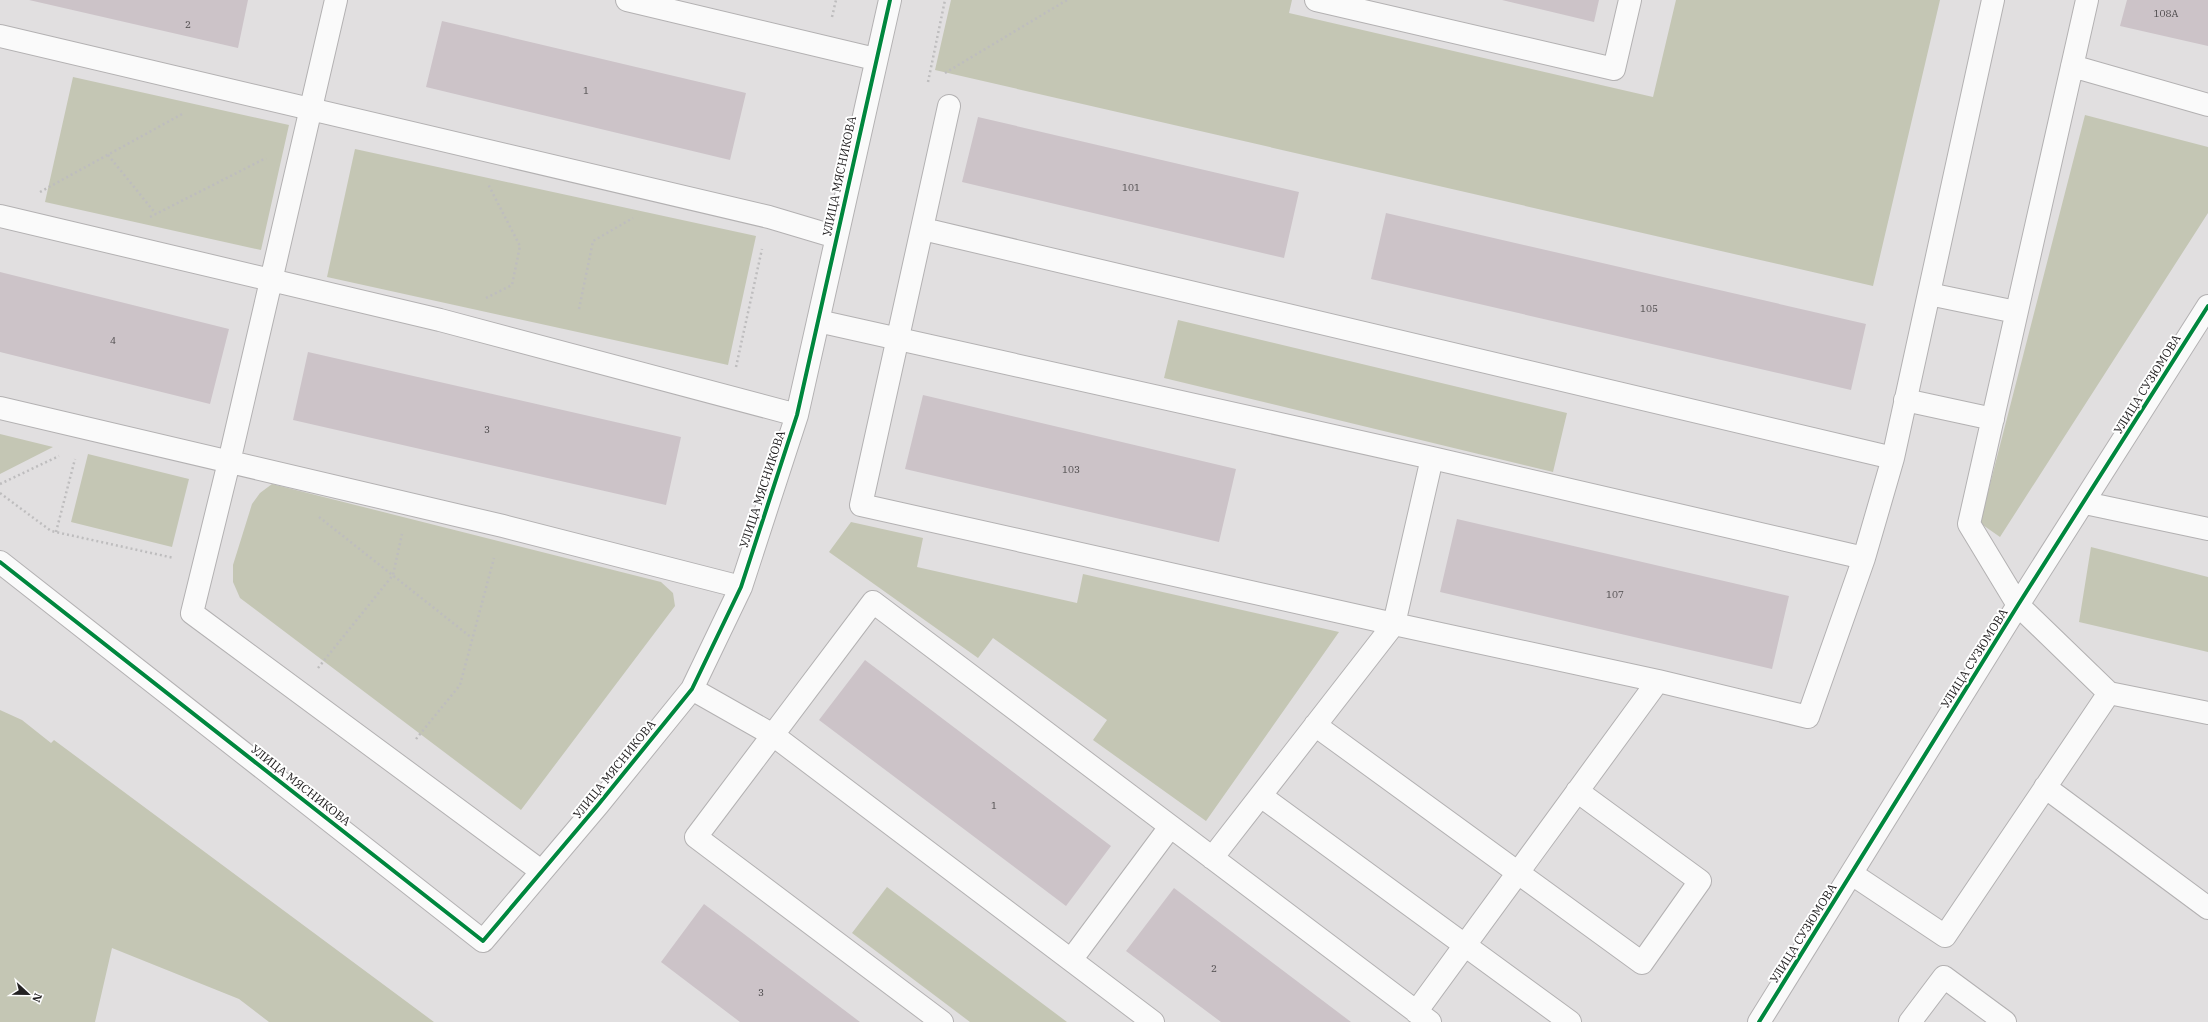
<svg xmlns="http://www.w3.org/2000/svg" width="2208" height="1022" font-family="'IBM Plex Serif',serif">
  <style>
    .green { fill: #c4c6b4 }
    .building { fill: #ccc3c8 }
    .lines { fill: none; stroke-linecap: round; stroke-linejoin: round }
    .minor-casing { stroke: #b3b1b2; stroke-width: 24 }
    .path { stroke: #bebdbe; stroke-width: 2.5; stroke-dasharray: 2 3; stroke-linecap: butt }
    .minor { stroke: #fafafa; stroke-width: 22 }
    .cycleway-casing { stroke: #fff; stroke-width: 6 }
    .cycleway { stroke: #00873e; stroke-width: 4 }
    .labels { text-anchor: middle; dominant-baseline: central; stroke-width: 4; stroke-linejoin: round; paint-order: stroke }
    .number-label { font-size: 10px; fill: #4d4a4c }
    .street-label { font-size: 12px; fill: #232122; stroke: #fff }
  </style>
  <rect width="100%" height="100%" fill="#e1dfe0"/>
  <!-- green -->
  <path class="green" d="M951 0H1292L1289 13 1653 97 1676 0H1940L1873 286 935 70Z
    M73 77 289 125 261 250 45 202Z
    M2085 115 2208 147V213L2000 537 1980 523Z
    M355 149 756 236 728 365 327 277Z
    M1178 320 1567 413 1553 472 1164 378Z
    M0 434 53 447 0 474Z
    M88 454 189 479 172 547 71 522Z
    M272 484 661 582 673 593 675 606 521 810 240 598 233 582V565L252 504 260 493Z
    M851 522 923 538 917 567 1077 603 1083 574 1339 632 1206 821 1093 740 1107 720 993 638 978 658 829 552Z
    M2091 547 2208 577V652L2079 622Z
    M0 710 22 720 51 743 54 740 434 1022H269L239 999 112 948 95 1022H0Z
    M887 887 1067 1022H970L852 933Z"/>
  <!-- building -->
  <path class="building" d="M29 0H248L238 48Z
    M1502 0H1599L1594 22Z
    M2127 0H2208V46L2120 26Z
    M442 21 746 93 730 160 426 87Z
    M978 117 1299 192 1284 258 962 182Z
    M1386 213 1866 324 1851 390 1371 279Z
    M0 272 229 329 210 404 0 352Z
    M308 352 681 437 666 505 293 420Z
    M923 395 1236 469 1219 542 905 469Z
    M1457 519 1789 596 1772 669 1440 592Z
    M865 660 1111 846 1066 906 819 720Z
    M1174 888 1351 1022H1221L1126 951Z
    M704 904 744 934 860 1022H740L661 962Z"/>
  <g class="lines">
    <defs>
      <path id="minor" d="M336 0 229 462 192 613 541 871
        M627 0 875 59
        M1316 0 1614 69 1630 0
        M0 36 769 217 836 237
        M2072 66 2208 105
        M949 106 861 505 1394 624 1658 681 1808 717 1864 558
        M0 216 440 320 797 415
        M923 229 1893 458
        M1929 294 2016 312
        M818 321 1432 458 1864 558 1893 458 1993 0
        M1905 400 1993 419
        M0 408 503 526 741 587
        M2085 503 2208 529
        M0 562 483 941 598 805 692 689 741 587 797 415 890 0
        M692 689 773 735 1153 1022
        M2109 693 2208 713
        M1315 725 1642 963 1700 881 1577 791
        M2045 787 2208 908
        M1261 796 1570 1022
        M1212 858 1394 624 1432 458
        M1852 874 1945 936 2109 693 2018 605 1969 524 2087 0
        M1071 960 1170 827
        M1416 1012 1658 681
        M942 1022 696 837 873 602 1430 1022
        M1759 1022 2018 605 2208 306
        M1910 1022 1944 977 2005 1022"/>
    </defs>
    <!-- minor casing -->
    <use href="#minor" class="minor-casing"/>
    <!-- path -->
    <path class="path" d="M832 17 836 0
      M945 73 1067 0
      M928 82 945 0
      M108 155 156 214
      M40 192 184 113
      M150 217 266 158
      M486 298 512 285 520 246 488 184
      M579 309 593 241 633 218
      M736 367 762 249
      M0 484 59 456
      M0 493 51 531 174 558
      M319 517 472 638
      M56 532 75 459
      M318 668 393 575 402 534
      M416 739 460 685 494 558"/>
    <!-- minor -->
    <use href="#minor" class="minor"/>
    <defs>
      <path id="cycleway" d="M0 562 483 941 598 805 692 689 741 587 797 415 890 0
        M1759 1022 2018 605 2208 306"/>
    </defs>
    <!-- cycleway casing -->
    <use href="#cycleway" class="cycleway-casing"/>
    <!-- cycleway -->
    <use href="#cycleway" class="cycleway"/>
  </g>
  <g class="labels">
    <!-- number labels -->
    <g class="number-label">
      <text x="2166" y="13">108А</text>
      <text x="188" y="24">2</text>
      <text x="586" y="90">1</text>
      <text x="1131" y="187">101</text>
      <text x="1649" y="308">105</text>
      <text x="113" y="340">4</text>
      <text x="487" y="429">3</text>
      <text x="1071" y="469">103</text>
      <text x="1615" y="594">107</text>
      <text x="994" y="805">1</text>
      <text x="1214" y="968">2</text>
      <text x="761" y="992">3</text>
    </g>
    <!-- street labels -->
    <g class="street-label">
      <text transform="translate(839 176) rotate(-78)">УЛИЦА МЯСНИКОВА</text>
      <text transform="translate(2147 384) rotate(-58)">УЛИЦА СУЗЮМОВА</text>
      <text transform="translate(762 489) rotate(-72)">УЛИЦА МЯСНИКОВА</text>
      <text transform="translate(1974 658) rotate(-58)">УЛИЦА СУЗЮМОВА</text>
      <text transform="translate(614 769) rotate(-51)">УЛИЦА МЯСНИКОВА</text>
      <text transform="translate(301 785) rotate(38)">УЛИЦА МЯСНИКОВА</text>
      <text transform="translate(1803 933) rotate(-58)">УЛИЦА СУЗЮМОВА</text>
    </g>
  </g>
  <!-- north arrow -->
  <g transform="translate(28 994) rotate(112)" stroke="#ffffff" stroke-width="3" paint-order="stroke">
  <path d="M0-3L7 15L0 10L-7 15Z" fill="#232122"/>
  <text y="-6" font-size="11" font-weight="bold" text-anchor="middle" fill="#232122">N</text>
  </g>
</svg>
